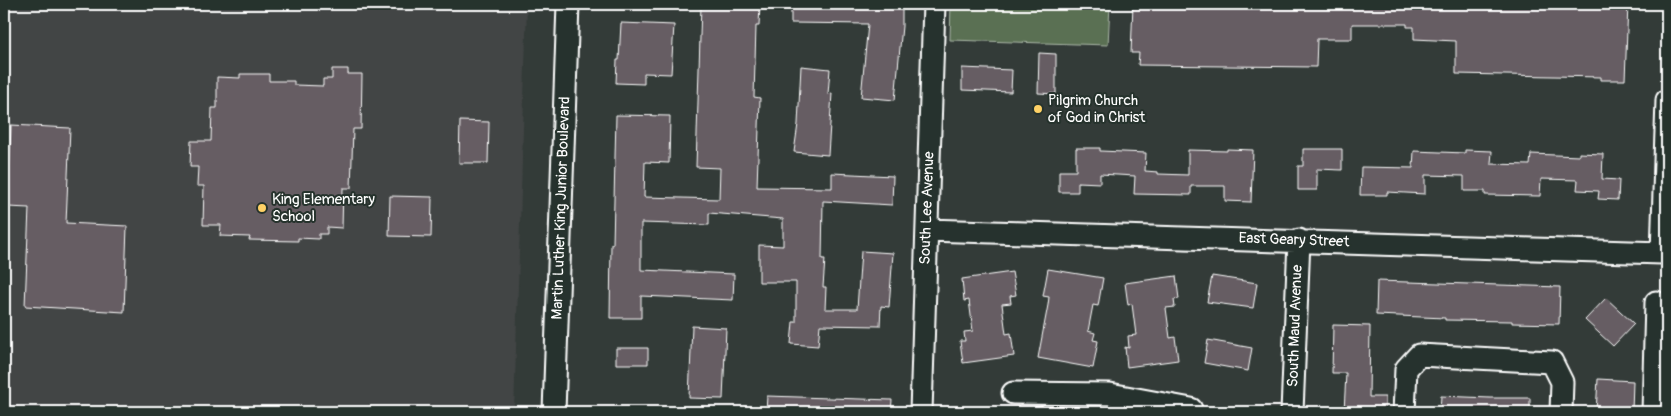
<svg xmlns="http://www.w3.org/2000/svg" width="1671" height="416" font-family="Pangolin,sans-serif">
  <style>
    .built { fill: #424545 }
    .green { fill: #5a7053; stroke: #acb8a9 }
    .building { fill: #665d63; stroke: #fff }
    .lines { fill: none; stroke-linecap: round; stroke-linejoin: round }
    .minor-casing { stroke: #fff; stroke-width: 25 }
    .minor { stroke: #26332d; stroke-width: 21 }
    .poi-dot { fill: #ffd166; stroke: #26332d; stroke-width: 2 }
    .labels { text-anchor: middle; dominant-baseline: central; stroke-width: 4; stroke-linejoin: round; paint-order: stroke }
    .poi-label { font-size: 15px; fill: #fff; stroke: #26332d; text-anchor: start }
    .street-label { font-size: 15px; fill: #fff; stroke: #26332d }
  </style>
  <rect width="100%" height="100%" fill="#333b38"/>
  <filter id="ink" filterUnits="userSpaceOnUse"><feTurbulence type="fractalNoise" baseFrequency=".02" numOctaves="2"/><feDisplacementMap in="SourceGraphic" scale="10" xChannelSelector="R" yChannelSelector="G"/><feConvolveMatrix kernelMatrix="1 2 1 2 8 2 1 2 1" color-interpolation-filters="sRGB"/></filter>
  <g filter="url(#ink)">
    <!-- built -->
    <path class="built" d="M4 4H527L514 412H4Z"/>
    <!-- green -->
    <path class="green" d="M951 4H1110L1108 45 950 40Z"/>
    <!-- building -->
    <path class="building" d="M701 4H760L759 26H756L754 97 760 98 757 187 832 188V173L893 176 892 205 823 201 822 259H825L823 287H826L825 309H857L861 251 893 253 889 307 881 306 880 326 820 325 818 346 791 344 793 322H796V282H759V245L783 246V219L709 213V225L641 223V270L734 274 733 300 641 296V318H610L611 244H613L616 115 670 116 669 163 645 162 644 197 719 199 720 168 696 167Z
      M791 4H902V26L895 100 861 97 868 24 791 23Z
      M1133 4H1377V5L1408 4H1628L1625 80H1601V77L1456 74V41L1414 39V27H1407V24H1352V39H1317L1316 67 1138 65 1139 53H1131Z
      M621 23 674 25 671 74 644 73V84L616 83 617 60H619Z
      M1039 53 1056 54V94L1038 93Z
      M801 66 830 69 828 94 832 93 828 155 794 152 798 124Z
      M962 68 1012 70 1011 92 962 90Z
      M332 69H348V74H362L361 129H353L351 188H343L342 228 327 227V234H319V239L298 238V241L249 240 250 237 220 236 221 225H203L204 186H197L198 167H190L191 141H211L212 108H217V77L240 78V74H269V81H294V85L323 86V79H332Z
      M460 121 489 122 488 163H459Z
      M11 125 70 128 66 223 127 226 124 312 25 306 29 208 8 207Z
      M1076 148H1100V151L1146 153 1145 171 1158 172V174L1188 175V150L1227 151V149L1253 150 1251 202 1225 201V186H1191V195L1134 194 1135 176 1100 174V183L1078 182V192H1059V171H1076Z
      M1303 149H1342V170L1317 169V190H1298V166H1303Z
      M1465 150 1492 151 1491 164 1530 165 1531 154 1579 156V153L1603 154 1602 179 1619 180 1618 200 1598 199 1599 191 1577 190 1578 180 1541 179 1540 196 1485 195V191H1464V176L1425 175V194L1387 192V195H1360L1361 167 1413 168 1414 151 1465 153Z
      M390 196 432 197 431 237 389 236Z
      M1048 269 1103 278 1098 306 1093 305 1088 331 1095 333 1093 340 1098 341 1093 368 1038 358 1048 305 1049 297 1043 296Z
      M1012 272 1016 295 1010 296 1011 303 1002 304 1006 334 1011 333 1014 356 963 363 960 341H965L964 332 973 331 969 300 964 301 962 279Z
      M1176 276 1179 299 1174 300 1175 307 1166 308 1170 338 1175 337 1178 360 1127 367 1125 347 1129 348 1128 336 1136 335 1132 304 1128 305 1125 283Z
      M1212 276 1257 283 1253 308 1207 302Z
      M1377 281 1560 287 1559 324 1512 323V321L1445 320V318L1376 315Z
      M1606 298 1634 324 1613 346 1585 320Z
      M1333 325 1370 326 1369 397H1385V412H1344L1346 373H1332Z
      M692 326 726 328 723 399 689 398Z
      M1208 340 1252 348 1248 371 1204 363Z
      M616 348H648V364H616Z
      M1598 379 1633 381 1632 412H1596Z
      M767 396 892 400 891 412H766Z
      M1441 396 1490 398H1530V412H1440Z"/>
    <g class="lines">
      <defs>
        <path id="minor" d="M927 230 1662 253 1667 100
          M1013 393 1110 394 1191 409 1190 412
          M554 412 568 4
          M921 412 934 4
          M1292 412 1299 240
          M1404 412 1406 369 1419 355 1552 362 1562 382 1561 412
          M1653 412 1656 302"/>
      </defs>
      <!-- minor casing -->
      <use href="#minor" class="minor-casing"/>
      <!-- minor -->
      <use href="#minor" class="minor"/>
    </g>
  </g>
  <!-- markers -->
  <g class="poi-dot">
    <circle cx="1038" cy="109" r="5"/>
    <circle cx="262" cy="208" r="5"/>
  </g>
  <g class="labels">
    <!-- poi labels -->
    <g class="poi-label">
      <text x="1048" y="100">Pilgrim Church<tspan x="1048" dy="17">of God in Christ</tspan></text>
      <text x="272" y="199">King Elementary<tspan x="272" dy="17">School</tspan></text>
    </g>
    <!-- street labels -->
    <g class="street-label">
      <text transform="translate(561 208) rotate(-88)">Martin Luther King Junior Boulevard</text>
      <text transform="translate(927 208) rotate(-88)">South Lee Avenue</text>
      <text transform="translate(1294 240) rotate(2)">East Geary Street</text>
      <text transform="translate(1295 326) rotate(-88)">South Maud Avenue</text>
    </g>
  </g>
  <!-- margin -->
  <rect width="1671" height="416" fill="none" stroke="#26332d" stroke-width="20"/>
  <rect x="10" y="10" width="1651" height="396" fill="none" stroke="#fff" stroke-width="2" filter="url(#ink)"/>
</svg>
